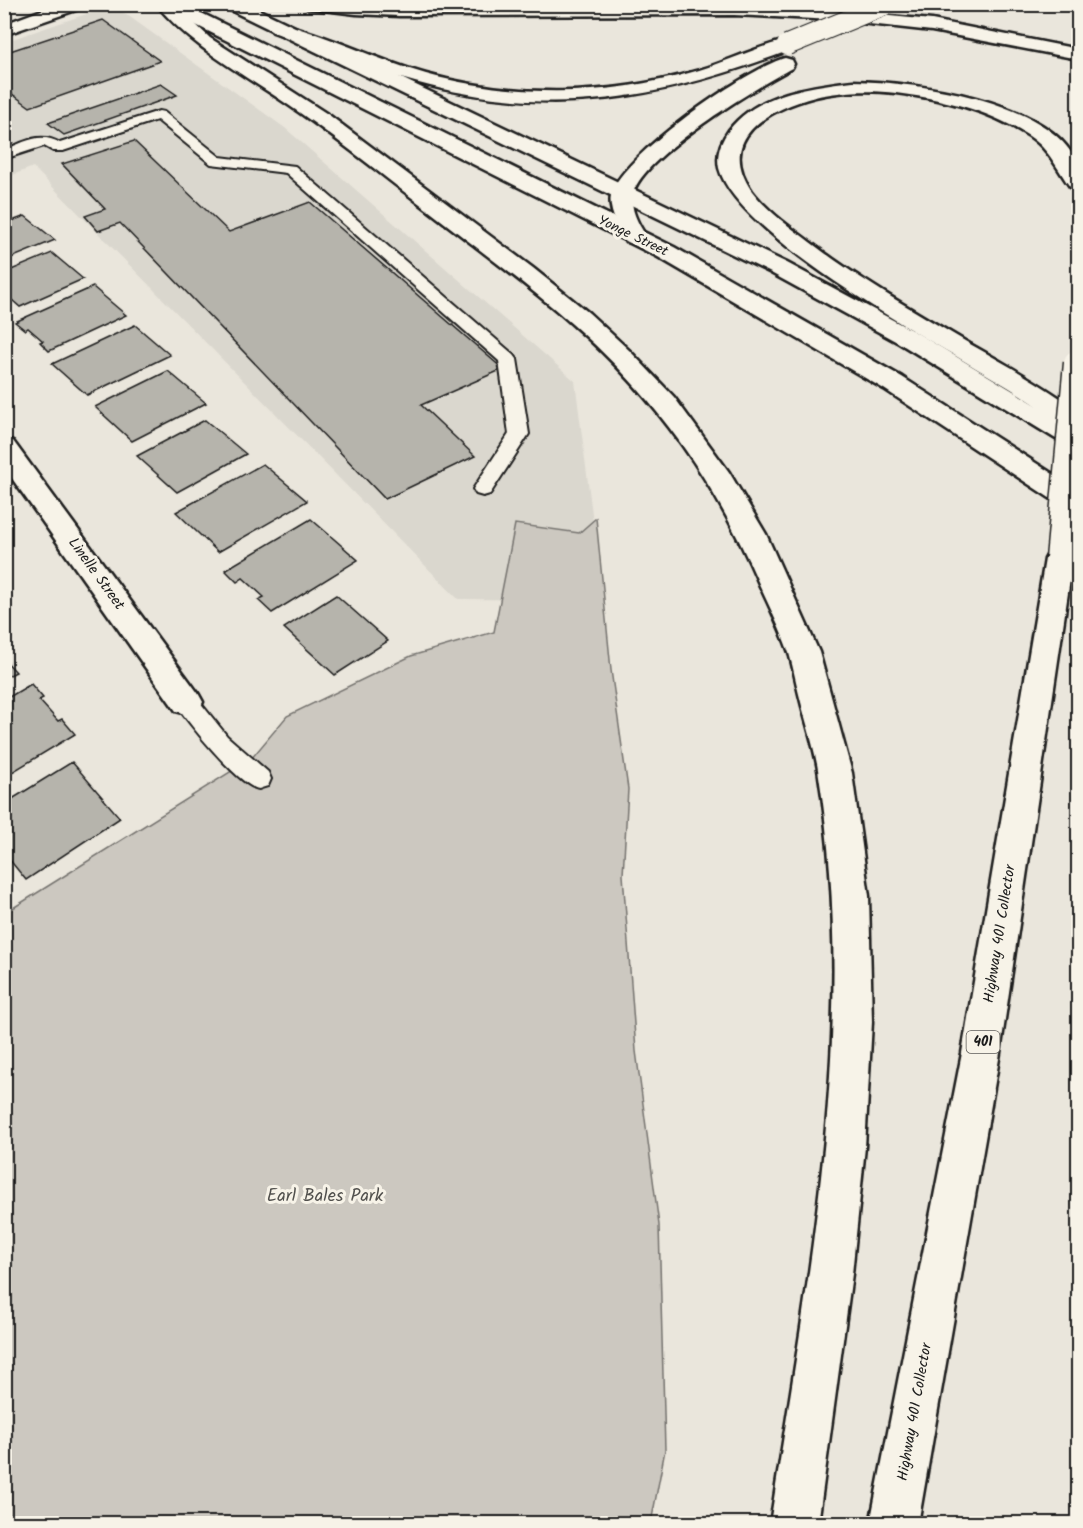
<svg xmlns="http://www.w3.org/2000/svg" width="1083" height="1528" font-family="Kalam,sans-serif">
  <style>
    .built { fill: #dad7ce }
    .green { fill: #ccc8c0; stroke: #74726e; stroke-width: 1.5 }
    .building { fill: #b6b4ac; stroke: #1c1c1c; stroke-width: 1.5 }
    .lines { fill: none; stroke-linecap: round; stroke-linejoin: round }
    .lane-casing { stroke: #1c1c1c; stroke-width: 4 }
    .street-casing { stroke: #1c1c1c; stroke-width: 5 }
    .primary-casing { stroke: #1c1c1c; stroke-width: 5 }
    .highway-casing { stroke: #1c1c1c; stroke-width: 5 }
    .lane { fill: #f7f3e8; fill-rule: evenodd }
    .street { fill: #f7f3e8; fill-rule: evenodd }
    .primary { fill: #f7f3e8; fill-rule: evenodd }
    .highway { fill: #f7f3e8; fill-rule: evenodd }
    .highway-bridge-far1-casing { stroke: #1c1c1c; stroke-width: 22; stroke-linecap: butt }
    .highway-bridge-casing { stroke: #1c1c1c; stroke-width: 29; stroke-linecap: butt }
    .highway-bridge-far1 { stroke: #f7f3e8; stroke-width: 20 }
    .highway-bridge { stroke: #f7f3e8; stroke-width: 26 }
    .labels { text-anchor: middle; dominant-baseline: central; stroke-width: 6; stroke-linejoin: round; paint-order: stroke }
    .far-street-label { font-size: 14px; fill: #1c1c1c; stroke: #f7f3e8 }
    .shield { fill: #f7f3e8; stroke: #5e5c59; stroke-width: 1.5 }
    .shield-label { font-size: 14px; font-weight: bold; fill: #1c1c1c }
    .street-label { font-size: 15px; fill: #1c1c1c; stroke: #f7f3e8 }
    .near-park-label { font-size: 18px; fill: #51504d; stroke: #f7f3e8 }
  </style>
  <rect width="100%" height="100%" fill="#eae6dc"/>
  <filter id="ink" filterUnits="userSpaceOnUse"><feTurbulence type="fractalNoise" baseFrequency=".0167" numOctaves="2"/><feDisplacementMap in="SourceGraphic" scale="12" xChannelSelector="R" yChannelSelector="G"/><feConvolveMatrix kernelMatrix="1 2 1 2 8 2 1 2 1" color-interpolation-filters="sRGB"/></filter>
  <g filter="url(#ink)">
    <!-- built -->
    <path class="built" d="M113 5 285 128 575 381 603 600 458 599 33 167 5 178 4 42Z"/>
    <!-- green -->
    <path class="green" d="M596 518 611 670 628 789 623 875 636 1051 659 1225 665 1450 651 1523 5 1524V913L251 759 287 716 411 656 494 632 515 524 579 533Z"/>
    <!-- building -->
    <path class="building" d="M103 20 160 61 30 107 4 88V53Z
      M161 84 177 95 64 135 48 123Z
      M134 141 229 232 310 202 503 369 421 405 475 456 385 499 120 223 98 231 85 216 105 209 62 164Z
      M25 216 55 240 4 261V224Z
      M52 253 83 279 20 307 4 293V273Z
      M93 287 126 315 49 351 40 342 43 341 28 328 25 330 15 322Z
      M135 325 170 355 87 395 52 364Z
      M168 371 206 403 132 441 95 407Z
      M205 420 246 454 177 492 137 456Z
      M263 464 307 501 218 552 176 512Z
      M311 519 358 560 272 613 258 600 264 597 243 578 237 582 225 570Z
      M336 595 388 641 335 675 284 628Z
      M4 659 16 672 4 678Z
      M31 684 43 698 39 700 58 721 62 719 75 734 4 777V700Z
      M72 762 120 818 26 880 4 853V804Z"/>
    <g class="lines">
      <defs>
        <path id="lane" d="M159 111 164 112 220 157 295 166 514 355 517 359 529 434 490 494 483 496 476 494 473 489 509 434 499 361 286 173 211 164 157 120 63 151H53L44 146 4 159V150C25 142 40 131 60 143Z
          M187 693 195 696 227 736 268 772 271 779 268 786C267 786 259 789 259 789 241 788 184 719 175 702L179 696Z"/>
        <path id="street" d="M58 4H84L82 8 4 35V24Z
          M4 438 13 441 198 693 203 702 198 711 187 714 176 711 4 467Z"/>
        <path id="primary" d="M160 4H183L674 247 902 377 1078 490V512L1068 510 884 389 658 257 162 8Z
          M224 4H247L787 263 917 333 1078 430V450L1069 447 899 343 771 273 226 8Z"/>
        <path id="highway" d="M156 4H174L210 38 329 115 533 268 589 313 630 351 674 397 729 472 766 534 819 652 852 773 869 896 872 1022 865 1147 852 1274 818 1524H770C808 1277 859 1026 819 776 816 753 808 729 802 706 797 688 794 670 789 653 781 630 770 608 760 586 716 483 657 398 572 324 529 286 482 252 437 217 391 182 347 146 300 113 250 77 196 52 156 4Z
          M305 4 784 6 932 20 1078 49V59L932 31 833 20 734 15 399 16 356 14 307 8Z
          M279 23C329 35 376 60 426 74 514 98 609 97 696 71 727 62 756 47 787 40L793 41 796 45 793 49C662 99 553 120 415 82 366 69 320 49 273 32L270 28 273 24Z
          M785 58 792 60 794 64 792 68C757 87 642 156 633 194 629 208 639 226 647 237L644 242 636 244 628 242C619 230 608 211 611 195 618 158 748 68 785 58Z
          M853 81C914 82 1049 99 1077 163 1080 170 1079 183 1078 190L1071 188C1057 169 1050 150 1029 136 989 110 943 99 896 93 870 90 840 91 815 97 769 109 715 138 752 191 767 211 790 227 810 242 860 280 916 312 970 344 1002 362 1034 380 1063 400L1078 412V432C1061 429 1047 413 1033 403 1009 387 984 373 959 358 903 325 735 230 719 168 716 154 721 141 729 130 757 93 811 86 853 81Z
          M1059 549 1069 552 1073 559 1000 1053 918 1524H870L962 1053 1045 559 1049 552Z"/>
      </defs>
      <!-- lane casing -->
      <use href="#lane" class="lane-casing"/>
      <!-- street casing -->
      <use href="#street" class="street-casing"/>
      <!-- primary casing -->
      <use href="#primary" class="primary-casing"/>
      <!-- highway casing -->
      <use href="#highway" class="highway-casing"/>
      <!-- lane -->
      <use href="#lane" class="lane"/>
      <!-- street -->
      <use href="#street" class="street"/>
      <!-- primary -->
      <use href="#primary" class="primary"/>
      <!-- highway -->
      <use href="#highway" class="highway"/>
      <defs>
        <path id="highway-bridge-far1" d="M787 45 887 4"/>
        <path id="highway-bridge" d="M1059 559 1077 363"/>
      </defs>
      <!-- highway-bridge-far1 casing -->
      <use href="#highway-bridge-far1" class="highway-bridge-far1-casing"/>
      <!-- highway-bridge casing -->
      <use href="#highway-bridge" class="highway-bridge-casing"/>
      <!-- highway-bridge-far1 -->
      <use href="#highway-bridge-far1" class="highway-bridge-far1"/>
      <!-- highway-bridge -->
      <use href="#highway-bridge" class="highway-bridge"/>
    </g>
  </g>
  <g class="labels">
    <!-- far-street labels -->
    <g class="far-street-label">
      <text transform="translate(633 236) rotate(26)">Yonge Street</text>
    </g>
    <!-- shield labels -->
    <rect class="shield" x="966.5" y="1031" width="33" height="22" rx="4.5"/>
    <g class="shield-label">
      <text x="983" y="1042">401</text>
    </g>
    <!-- street labels -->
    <g class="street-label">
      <text transform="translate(96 574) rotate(54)">Linelle Street</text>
      <text transform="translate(1000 934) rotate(-81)">Highway 401 Collector</text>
      <text transform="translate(915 1412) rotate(-80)">Highway 401 Collector</text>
    </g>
    <!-- near-park labels -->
    <g class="near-park-label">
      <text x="325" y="1196">Earl Bales Park</text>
    </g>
  </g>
  <!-- margin -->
  <rect width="1083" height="1528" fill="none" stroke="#f7f3e8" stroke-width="24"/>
  <rect x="12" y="12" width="1059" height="1504" fill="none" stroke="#1c1c1c" stroke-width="2" filter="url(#ink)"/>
</svg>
